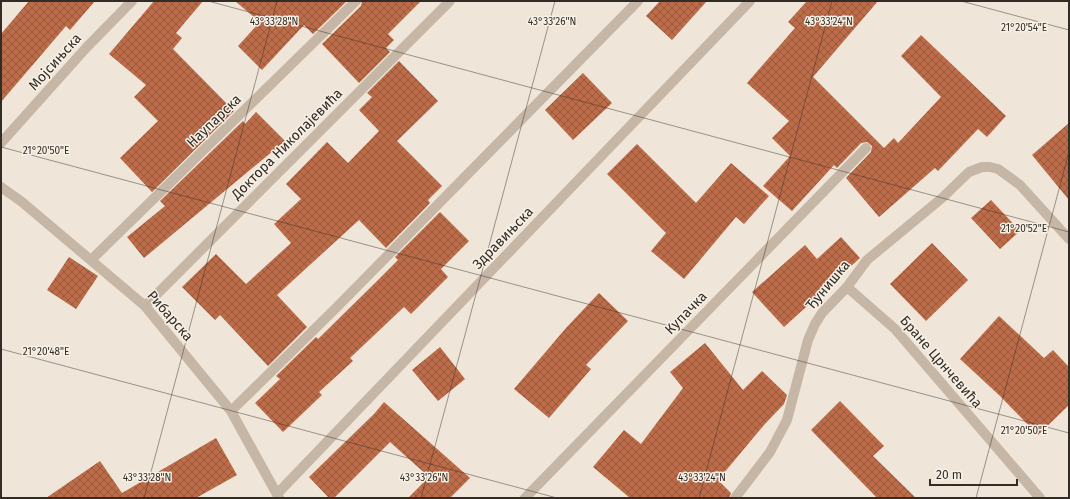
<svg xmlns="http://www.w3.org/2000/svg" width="1070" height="499" font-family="'Fira Sans',sans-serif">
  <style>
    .building { fill: url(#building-cross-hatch) }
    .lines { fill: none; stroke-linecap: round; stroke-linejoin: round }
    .street { stroke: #c6b6a6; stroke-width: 10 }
    .ticks { fill: none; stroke: #332b26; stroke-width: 1; stroke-opacity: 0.45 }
    .labels { text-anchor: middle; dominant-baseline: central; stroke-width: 3; stroke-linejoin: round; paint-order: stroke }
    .street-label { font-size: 14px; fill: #332b26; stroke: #f7f0e5 }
    .ticks-label { font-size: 10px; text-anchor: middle; fill: #332b26; stroke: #f7f0e5; stroke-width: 3; stroke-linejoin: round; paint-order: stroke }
  </style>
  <defs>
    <pattern id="building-cross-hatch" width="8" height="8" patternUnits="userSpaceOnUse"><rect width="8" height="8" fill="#bd6c49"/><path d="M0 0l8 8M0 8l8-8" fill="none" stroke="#9a593d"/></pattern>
  </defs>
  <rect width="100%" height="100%" fill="#efe6d9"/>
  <!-- building -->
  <path class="building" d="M29 1H95L70 30 66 26 1 102V34Z
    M154 1H203L176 33 182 38 173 49 234 111 152 192 120 158 158 121 134 97 146 85 109 54Z
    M235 1H347L313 34 304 25 262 70 238 46 260 22Z
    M362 1H421L388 34 394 40 386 48 390 52 359 83 322 44 361 6Z
    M660 1H707L672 40 646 16Z
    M807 1H878L813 77 884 148 894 138 898 143 941 97 901 56 921 35 1006 116 987 137 978 129 938 171 935 168 879 217 846 178 871 152 872 146 867 142 861 143 837 168 834 165 792 211 763 186 790 156 772 138 789 121 747 83 795 28 788 22Z
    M399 61 438 101 397 141 442 186 428 200 430 203 386 248 359 220 277 295 307 327 268 366 220 315 215 320 182 287 216 254 246 284 291 243 274 224 301 199 286 184 327 142 348 163 379 131 359 110 372 97 367 93Z
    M583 73 612 103 573 140 545 110Z
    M256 112 285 141 144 258 127 237 165 206 160 201 243 121 245 124Z
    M1069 123V200L1032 155Z
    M637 144 696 203 731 163 769 196 744 224 736 217 684 279 651 251 666 233 607 174Z
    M991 200 1020 231 1000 249 971 218Z
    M440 212 469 241 441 269 448 277 411 314 404 307 350 358 353 361 319 392 322 395 283 432 255 403 280 379 276 376 316 337 318 339 375 283 398 260 395 257Z
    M841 237 860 258 784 327 752 292 805 245 817 259Z
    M932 243 968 280 926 321 890 284Z
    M69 257 98 276 76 309 47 290Z
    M599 293 628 321 586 365 591 369 549 418 514 389 566 328Z
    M999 316 1044 358 1053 350 1069 367V405L1038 435 1000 396 960 359Z
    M705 343 743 390 762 371 787 395 784 404 764 425 718 480 731 493 729 498H630L593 467 624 430 641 444 683 388 670 372Z
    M440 347 465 379 438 401 412 370Z
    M840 401 884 446 873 456 916 498H877L811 430Z
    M384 402 470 478 450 498H408L429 477 390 442 334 498H329L309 477 374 414Z
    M216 438 237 475 196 498H46L100 461 122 493Z"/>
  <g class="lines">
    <!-- street -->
    <path class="street" d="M1 143 86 48 132 1
      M1 187 22 202 145 306 231 411 279 498
      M91 260 356 1
      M847 287 895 329 1040 498
      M145 306 450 1
      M231 411 335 309 638 1
      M277 494 750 1
      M525 498 866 148
      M735 498 770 452 787 420 808 340 815 324 822 313 847 287 867 260 942 198 969 172 982 167H990L998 169 1005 174 1020 185 1069 239"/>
  </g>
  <!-- ticks -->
  <path class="ticks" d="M208 1 1069 232M961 1 1069 30M1 147 1069 433M1 349 557 498M144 498 277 1M421 498 555 1M699 498 832 1M976 498 1069 152"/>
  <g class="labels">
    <!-- street labels -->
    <g class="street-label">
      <text transform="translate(55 62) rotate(-48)">Мојсињска</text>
      <text transform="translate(214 121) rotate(-44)">Наупарска</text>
      <text transform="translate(287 144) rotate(-45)">Доктора Николајевића</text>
      <text transform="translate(503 238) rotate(-46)">Здравињска</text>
      <text transform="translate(828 285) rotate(-50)">Ђунишка</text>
      <text transform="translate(686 313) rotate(-46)">Купачка</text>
      <text transform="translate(170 316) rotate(49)">Рибарска</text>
      <text transform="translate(941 362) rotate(49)">Бране Црнчевића</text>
    </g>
  </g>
  <g class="ticks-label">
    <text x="274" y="25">43°33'28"N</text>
    <text x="552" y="25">43°33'26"N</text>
    <text x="829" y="25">43°33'24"N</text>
    <text x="1024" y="31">21°20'54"E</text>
    <text x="46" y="154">21°20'50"E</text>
    <text x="1024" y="232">21°20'52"E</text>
    <text x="46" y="355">21°20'48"E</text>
    <text x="1024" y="434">21°20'50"E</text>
    <text x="147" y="481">43°33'28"N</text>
    <text x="424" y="481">43°33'26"N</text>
    <text x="702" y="481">43°33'24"N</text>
  </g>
  <!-- border -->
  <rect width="1070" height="499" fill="none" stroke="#332b26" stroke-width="4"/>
  <!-- scale -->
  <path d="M930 479v6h87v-6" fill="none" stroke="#332b26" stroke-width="2"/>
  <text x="936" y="479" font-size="12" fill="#332b26" stroke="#f7f0e5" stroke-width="3" paint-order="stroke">20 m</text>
</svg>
